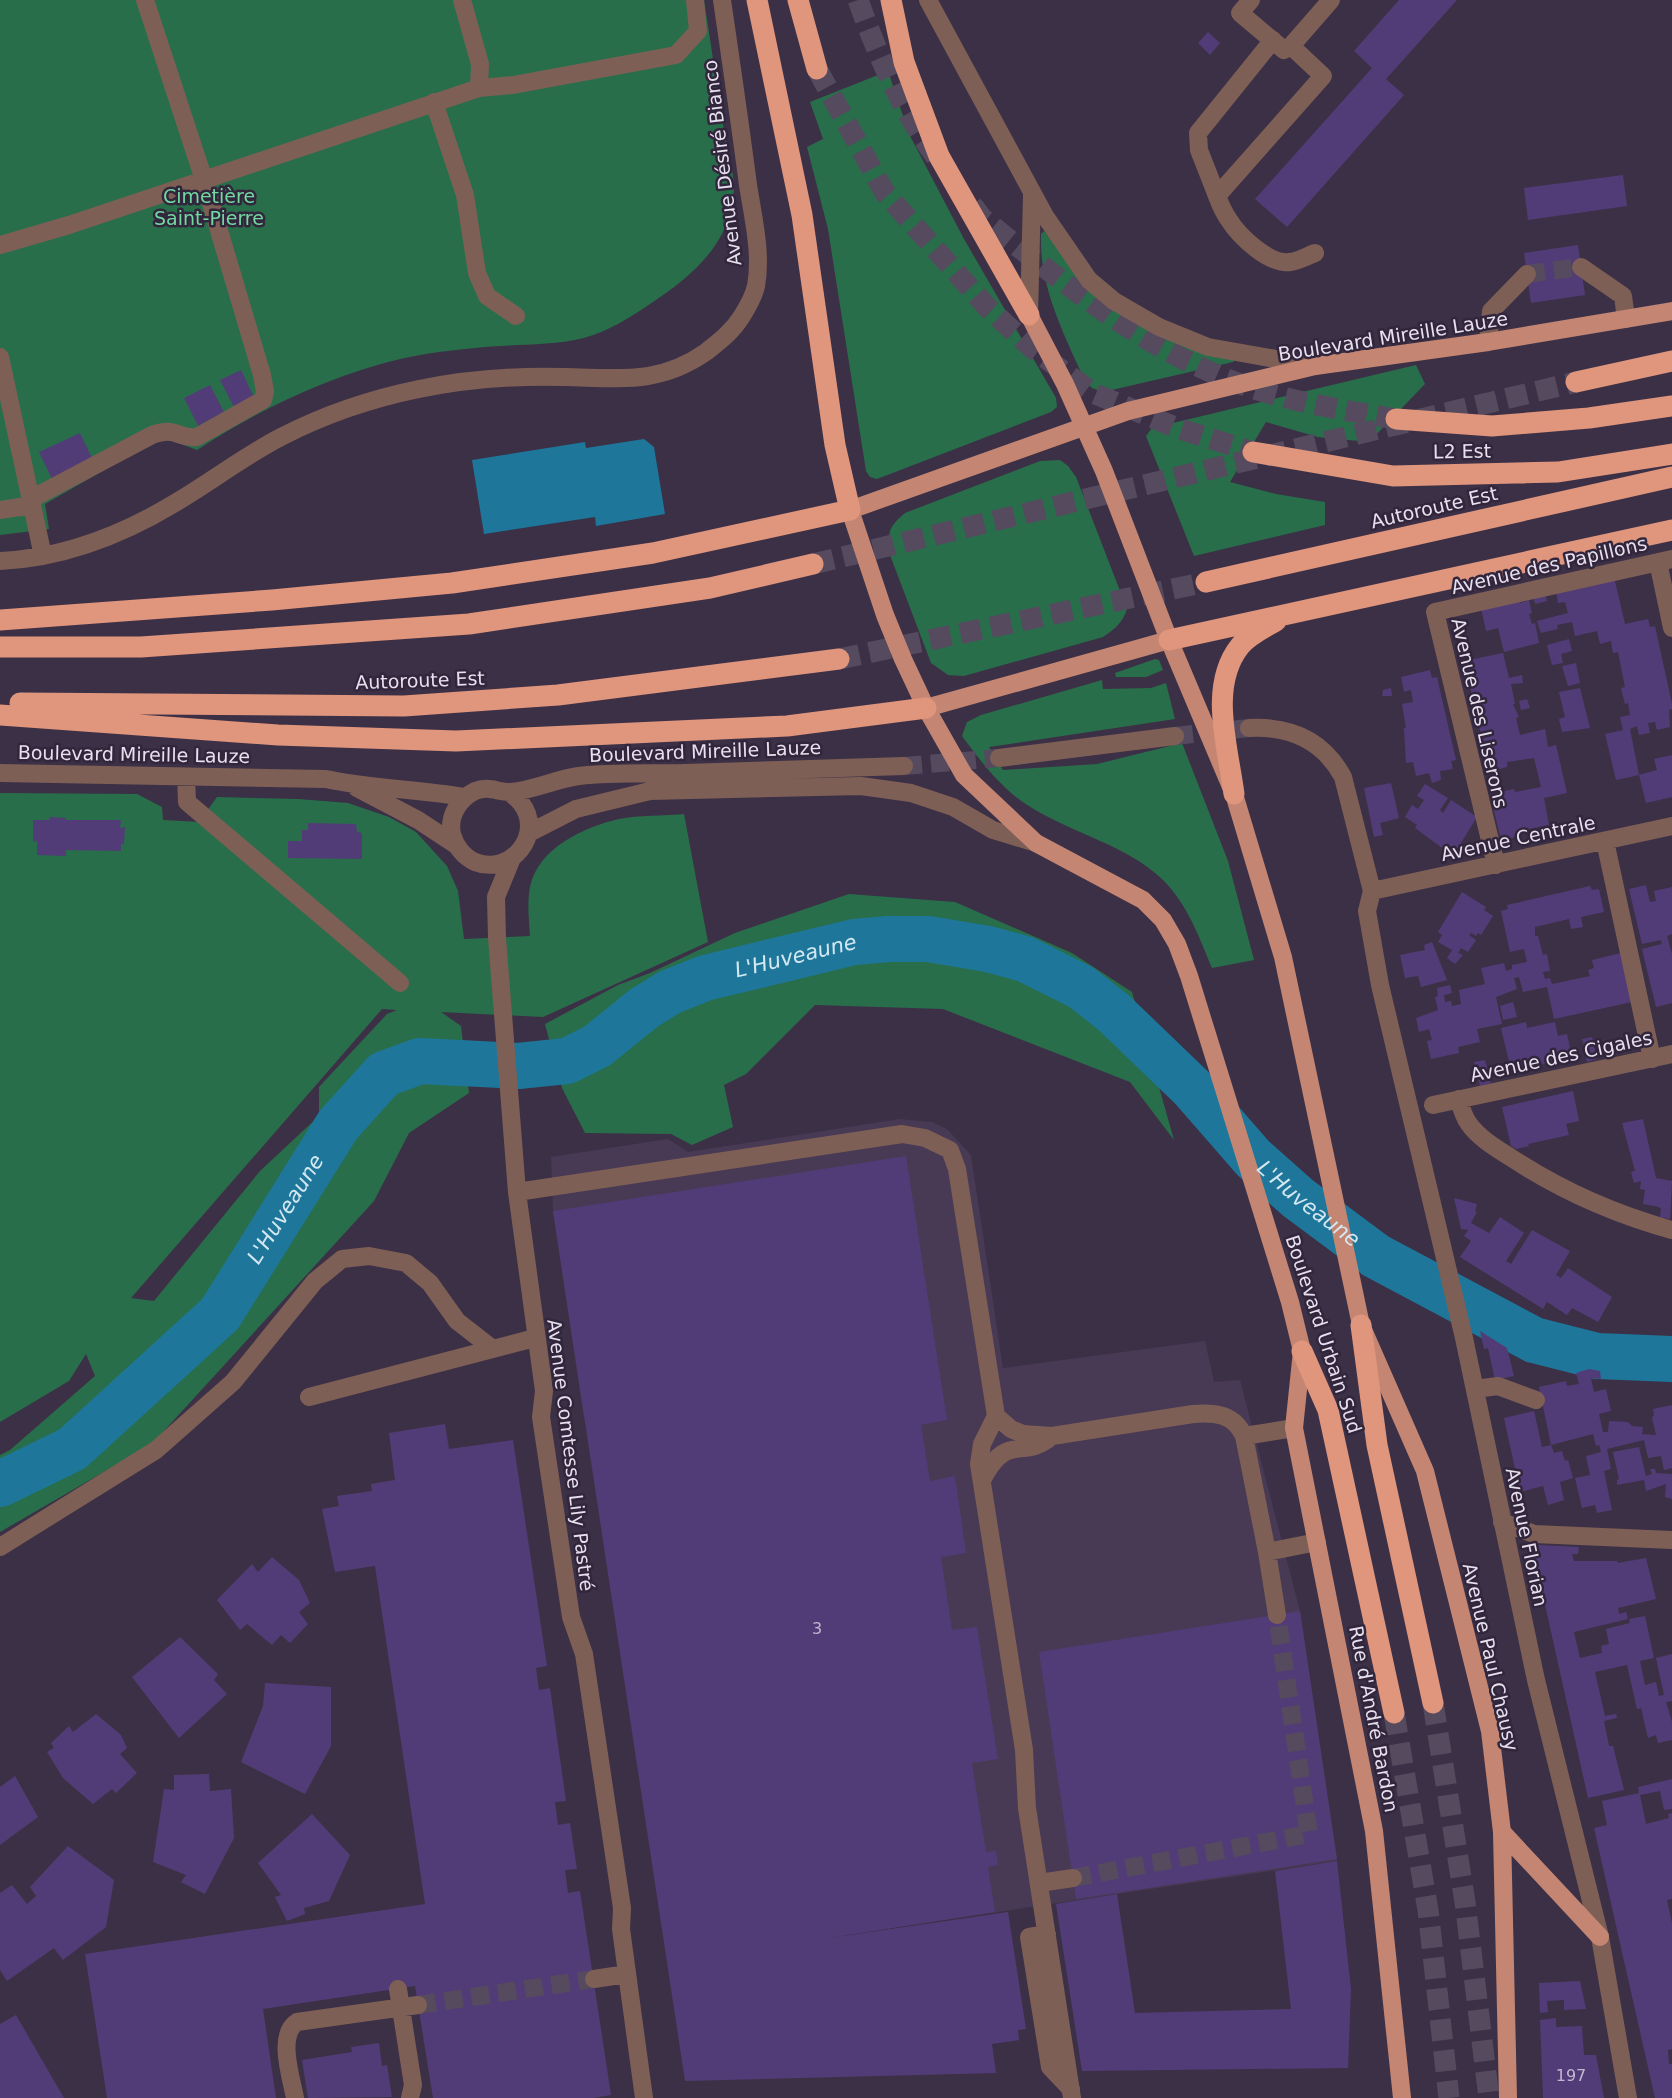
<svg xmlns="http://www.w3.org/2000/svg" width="1672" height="2098" font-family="'DejaVu Sans',sans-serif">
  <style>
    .built { fill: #483955 }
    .green { fill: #296e4b; fill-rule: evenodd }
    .water { fill: #1e779a }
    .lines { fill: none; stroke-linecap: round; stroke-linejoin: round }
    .river { stroke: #1e779a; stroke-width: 46 }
    .building { fill: #523c77 }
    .minor-tunnel { stroke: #564a5f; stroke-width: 18; stroke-dasharray: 18 9; stroke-linecap: butt }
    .highway-tunnel { stroke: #564a5f; stroke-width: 21; stroke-dasharray: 21 10; stroke-linecap: butt }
    .minor { stroke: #7e5f55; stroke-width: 18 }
    .major { stroke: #c48672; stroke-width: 18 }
    .highway { stroke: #e0957d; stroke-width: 21 }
    .labels { text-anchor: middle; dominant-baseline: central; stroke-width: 5; stroke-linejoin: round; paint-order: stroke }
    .number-label { font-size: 16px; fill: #c2b7d0 }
    .street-label { font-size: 19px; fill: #e7e0ee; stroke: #32263c }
    .park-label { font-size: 19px; fill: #71d8a0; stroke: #32263c }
    .water-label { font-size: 21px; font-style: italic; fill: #d4e8f2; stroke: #32263c }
  </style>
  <rect width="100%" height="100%" fill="#3c3046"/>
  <!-- built -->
  <path class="built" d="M900 1119 932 1122 947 1129 971 1155 1003 1368 1205 1341 1214 1382 1240 1380 1300 1611 1337 1861 733 1952 649 1408 584 1418 553 1211 551 1157 668 1139 688 1152Z"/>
  <!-- green -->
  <path class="green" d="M0 0H704C711 44 717 88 724 131 727 149 734 171 734 189 732 243 691 277 650 304 629 318 609 331 584 338 556 345 528 344 500 346 467 348 432 352 400 359 327 377 260 409 197 450L162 437 45 504 49 529 0 535Z
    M888 71 909 134 964 239 1056 398 1057 407 1051 412 877 479 870 477 866 471 828 229 807 147 823 139 810 102Z
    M1044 231 1097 298 1236 359 1233 362 1103 392 1092 388 1085 381C1064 334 1039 287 1041 234Z
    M1416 365 1425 384 1369 442 1318 437 1266 422 1230 482 1276 494 1325 502V525L1194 556 1146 436 1152 428Z
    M1060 460 1068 466 1076 477 1127 609C1123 622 1114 630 1103 637L964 676 948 675 931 663 890 555C887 534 888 527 905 513L1040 461Z
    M1155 659 1159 660 1163 670 1146 677H1116L1115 673Z
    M1102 680 1103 689 1151 688 1166 683 1175 719 989 747 1003 770 1097 764 1182 743 1228 861 1254 960 1212 968C1199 937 1188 905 1163 880 1127 845 1074 834 1032 808 1002 790 983 764 962 736L967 722 981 715Z
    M0 793 137 794 162 807 163 820 199 822 217 797 298 799 348 803 389 817 416 832 447 866 458 891 464 939 530 936C529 920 527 903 530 887 538 848 584 827 619 819 640 815 663 816 684 814L708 942 543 1017 441 1012 461 1026 469 1093 409 1133 374 1201 152 1444 0 1532V1455L10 1450 95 1376 86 1354 69 1381 0 1422ZM382 1009 397 1010 387 1014 319 1087V1116L260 1171 154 1301 131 1298Z
    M849 894 955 902 1072 953 1132 992 1174 1140 1130 1082 943 1009 815 1005 746 1074 724 1085 733 1127 692 1145 671 1134 585 1133 562 1088 545 1024 618 985 650 973 735 933Z"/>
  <!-- water -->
  <path class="water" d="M644 439 654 447 665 514 596 526 595 517 484 534 472 460 585 442 586 448Z"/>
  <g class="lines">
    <!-- river -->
    <path class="river" id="s1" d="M0 1484 72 1449 220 1314 338 1125 384 1074 420 1061 518 1066 567 1061 597 1046 644 1008 670 992 705 978 854 942 888 939H928L988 949 1025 959 1081 987 1113 1012 1192 1088 1253 1158 1298 1198 1376 1256 1534 1340 1597 1356 1672 1359"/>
  </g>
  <!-- building -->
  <path class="building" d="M1399 0H1457L1386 79 1404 95 1287 227 1255 199 1372 68 1354 51Z
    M1208 32 1220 43 1210 55 1198 43Z
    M1623 175 1627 206 1528 220 1524 188Z
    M1578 245 1585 295 1531 303 1524 253Z
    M241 370 254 397 234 407 220 380Z
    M210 385 224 412 198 426 184 398Z
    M80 433 93 460 52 479 39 452Z
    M1614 577 1625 624 1648 619 1650 627 1655 626 1672 704V709L1669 710 1670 727 1657 730 1655 722 1648 723 1650 733 1639 735 1637 726 1630 729 1639 775 1616 780 1605 734 1623 730 1620 717 1630 715 1628 703 1625 704 1621 688 1625 687 1618 652 1613 653 1611 641 1600 644 1597 631 1575 636 1572 622 1557 625 1558 629 1541 633 1537 621 1568 613 1565 602 1558 603 1556 591Z
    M1545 593 1547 601 1535 604 1533 596Z
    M1520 599V603L1529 600 1532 613 1529 614 1532 624 1535 623 1539 643 1504 652 1498 628 1486 631 1481 608Z
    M1569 639 1572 651 1561 654 1563 663 1552 665 1547 645Z
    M1503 653 1509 678 1522 675 1523 683 1511 684 1515 704H1513L1519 717 1516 718 1520 735 1545 729 1548 747 1556 745 1567 793 1544 798 1549 825 1519 831 1520 836 1501 840 1490 794 1514 789 1515 792 1541 787 1534 758 1507 762V767L1491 771 1488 759 1491 758 1489 751 1485 752 1466 669 1470 667 1469 660Z
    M1576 663 1580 683 1568 686 1562 666Z
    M1430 670 1432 678 1437 677 1456 760 1451 761 1453 769 1440 771 1441 780 1432 783 1429 773 1416 776 1413 762 1406 763 1404 728H1406L1402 704 1413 702 1411 690 1404 692 1401 677Z
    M1391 688 1392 696H1382L1383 690Z
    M1580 688 1590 728 1562 732 1559 719 1565 717 1559 692Z
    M1527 699 1530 708 1521 710 1519 701Z
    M1672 755V797L1646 803 1639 775 1657 770 1654 759Z
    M1391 783 1399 818 1380 823 1383 835 1374 837 1364 788Z
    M1425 784 1448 798 1440 810 1443 813 1451 800 1477 817 1453 856 1415 828 1417 825 1405 817 1412 805 1418 809 1424 800 1417 796Z
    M50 817 66 818V820H121L120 828 125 827 124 844H121V851L66 850V856L37 855V841L33 842V820H49Z
    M308 823 356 824 357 832 362 833V859L288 858V841H302V830H308Z
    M1646 885 1650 902 1656 901 1654 891 1672 887V934L1667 936 1672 954V1003L1656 1007 1642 949 1662 944 1661 940 1642 944 1629 889Z
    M1590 886 1592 890 1599 889 1604 912 1581 917 1583 927 1571 929 1569 919 1535 927V936H1538L1543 955 1547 954 1550 971 1543 972 1545 979 1550 978 1552 984 1590 976 1588 970 1594 968 1592 960 1621 953 1632 1002 1554 1019 1547 987 1523 992 1519 977 1514 978 1517 989 1496 997 1502 1024 1477 1029 1480 1042 1458 1047 1459 1053 1431 1059 1427 1041 1432 1040 1429 1029 1419 1032 1416 1018 1438 1010 1435 997 1438 996 1437 988 1450 985 1452 993 1444 995 1445 1002 1451 1001 1452 1006 1461 1004 1459 990 1485 984 1481 968 1504 963 1506 971 1512 969V965L1527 962 1524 949 1510 952 1501 911 1508 909 1507 905Z
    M1462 892 1486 907 1484 910 1493 916 1481 935 1478 933 1476 936 1471 933 1469 935 1476 940 1468 952 1461 948 1458 953 1463 955 1455 964 1447 958 1452 950 1438 942 1442 935 1438 932Z
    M1432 942 1447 980 1421 987 1418 976 1405 978 1400 955 1425 950 1424 945Z
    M1513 1002 1517 1017 1503 1020 1500 1006Z
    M1526 1022 1527 1028 1555 1022 1558 1036 1567 1034 1571 1053 1555 1056 1556 1061 1519 1069 1518 1064 1510 1066 1501 1028Z
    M1592 1037 1597 1059 1587 1062 1582 1039Z
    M1485 1060 1491 1083 1480 1086 1474 1062Z
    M1573 1091 1579 1121 1566 1124 1569 1135 1528 1144 1529 1146 1516 1149 1511 1146 1502 1107Z
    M1643 1119 1656 1178 1672 1181 1670 1219 1660 1217 1661 1209 1659 1207 1643 1204 1645 1190 1640 1189 1641 1181 1634 1183 1631 1172 1635 1171 1622 1123Z
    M906 1156 947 1420 921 1425 930 1481 955 1476 966 1553 941 1557 952 1630 977 1627 998 1759 972 1763 986 1852 996 1851 998 1865 988 1867 995 1912 822 1939 1008 1912 1026 2029 1018 2030 1019 2040 992 2044 996 2073 685 2081 553 1211Z
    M1454 1198 1477 1204 1475 1211 1477 1212 1471 1223 1489 1233 1500 1217 1524 1233 1506 1261 1511 1264 1532 1230 1570 1251 1556 1275 1561 1278 1568 1268 1612 1297 1598 1322 1572 1308 1567 1315 1547 1302 1543 1309 1460 1257 1471 1241 1464 1236 1468 1230 1461 1229Z
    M1480 1331 1507 1348 1514 1376 1495 1380 1488 1348 1484 1349Z
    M1589 1369 1600 1371 1601 1379 1591 1378 1594 1392 1606 1389 1611 1411 1599 1414 1603 1432H1608L1609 1421 1628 1422 1632 1426 1643 1427 1642 1434 1656 1435 1652 1418 1654 1415 1653 1409 1672 1405V1468L1664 1470 1661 1456 1648 1458 1644 1440 1607 1449 1611 1469 1604 1471 1612 1510 1597 1513 1595 1505 1582 1508 1575 1478 1590 1475 1586 1456 1601 1452 1599 1445 1596 1446 1593 1434 1551 1445 1539 1387 1566 1381 1567 1386 1579 1384 1576 1373Z
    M1534 1411 1542 1447 1551 1445 1554 1453 1562 1451 1565 1461 1568 1460 1573 1478 1560 1482 1564 1500 1548 1505 1543 1486 1520 1492 1504 1418Z
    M445 1424 449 1449 513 1440 547 1666 536 1668 539 1690 550 1688 566 1801 555 1802 558 1825 570 1823 577 1869 565 1870 568 1893 580 1891 611 2095 593 2098H433L415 1986 263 2009 276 2098H107L85 1954 425 1904 375 1566 335 1572 322 1509 339 1506 337 1496 372 1491 371 1484 395 1480 389 1433Z
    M1639 1447 1646 1476 1652 1474 1650 1469H1655L1656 1473 1672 1474V1499L1665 1497 1666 1484 1646 1491 1644 1480 1617 1485V1480L1619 1479 1613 1452Z
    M1539 1545 1579 1547 1578 1554H1572L1574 1561H1617L1618 1563 1646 1558 1656 1599 1618 1608 1619 1614 1626 1612 1628 1619 1574 1632 1580 1658 1602 1653 1601 1646 1609 1644 1606 1629 1630 1623 1629 1619 1645 1616 1654 1658 1640 1661 1645 1685 1656 1682 1659 1696 1664 1695 1656 1658 1672 1654V1701L1666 1702 1672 1722V1740L1658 1743 1656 1735 1648 1738 1641 1708 1637 1709 1627 1665 1595 1672 1605 1716 1616 1714 1617 1718 1604 1721 1609 1746H1613L1624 1790 1588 1798 1534 1555Z
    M272 1557 299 1580 310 1603 299 1612 308 1624 290 1643 281 1635 272 1645 247 1624 240 1630 217 1600 252 1564 258 1572Z
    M1300 1611 1337 1859 1076 1899 1039 1652Z
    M180 1637 218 1674 214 1680 227 1694 179 1738 132 1677Z
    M265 1683 331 1687V1746L305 1794 241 1762 263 1706Z
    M96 1714 121 1735 127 1748 120 1754 137 1773 116 1793 112 1789 93 1804 63 1778 47 1752 54 1748 51 1743 69 1726 73 1732Z
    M209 1774 210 1791 231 1789 234 1838 205 1894 181 1882 186 1875 153 1862 164 1789 174 1790V1775Z
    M15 1776 38 1817 0 1845V1787Z
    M1672 1779V1809L1664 1810 1660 1791 1640 1795 1646 1824 1669 1818 1668 1814 1672 1813V1899L1667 1900 1672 1923V2049L1668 2050 1669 2064H1672V2098H1655L1594 1828 1607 1825 1602 1801 1639 1793 1638 1787Z
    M312 1814 350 1855 329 1901 304 1908 305 1914 287 1921 275 1897 281 1895 258 1863Z
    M68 1846 114 1880 106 1927 63 1960 54 1948 7 1981 0 1970V1893L12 1885 27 1904 36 1896 30 1887Z
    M1337 1861 1351 1989 1348 2068 1082 2071 1056 1904 1117 1894 1135 2013 1291 2009 1275 1871Z
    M1580 1981 1586 2009 1564 2010V2000L1547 2001 1548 2012 1540 2013 1539 1983Z
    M16 2015 64 2098H0V2024Z
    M1556 2018V2027L1582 2026 1584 2055H1596L1604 2098H1543L1540 2020Z
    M379 2043 382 2066 387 2065 392 2097 308 2098 302 2060 352 2052 351 2047Z"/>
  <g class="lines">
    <!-- minor-tunnel -->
    <path class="minor-tunnel" d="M1527 274 1581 267
      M1175 736 1249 728
      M904 766 999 758
      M1073 1878 1309 1834 1277 1615
      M418 2005 594 1979"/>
    <!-- highway-tunnel -->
    <path class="highway-tunnel" d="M858 0C878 56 901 109 936 157
      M817 69 885 193 988 308 1033 349 1093 393 1177 428 1253 452
      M972 205 982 218C1055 276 1128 337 1215 374 1272 399 1336 409 1396 419
      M813 564 1576 382
      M839 659 1206 582
      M1433 1703 1465 1902 1489 2098
      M1394 1713 1428 1910 1449 2098"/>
    <!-- minor -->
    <path class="minor" d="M928 0 1045 216 1089 280 1114 301 1159 327 1208 347 1315 366
      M1251 0 1240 13 1284 50 1291 46 1331 0
      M1273 40 1198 133 1199 150 1217 196 1323 76 1291 46
      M479 88 513 85 676 55 698 31 695 0
      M434 102 465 195 477 273 487 296 516 316
      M1217 196C1220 204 1224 213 1229 220 1239 236 1269 265 1290 262 1298 261 1307 256 1315 253
      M0 245 69 225 479 88 480 64 462 0
      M1581 267 1623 296 1626 319
      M1029 315 1032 195
      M1488 342 1491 311 1527 274
      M0 357 43 556
      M31 499 152 435C177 426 177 439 197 437L263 400 265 391 262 375 204 180 145 0
      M0 510 32 505
      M0 561C63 558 122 535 175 503 211 482 244 456 281 437 368 392 467 374 565 377 619 378 659 385 706 352 720 341 732 332 742 316 747 308 754 295 756 286 762 254 753 217 748 185 740 123 731 62 722 0
      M1658 562 1672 628
      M1249 728C1290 726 1323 740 1343 777L1372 891 1367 911 1380 985 1464 1338 1536 1680 1600 1937 1628 2098
      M999 758 1175 736
      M0 773 326 779C372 789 418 789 464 797
      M186 777 187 802 400 983
      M357 788 418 820 456 845
      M509 792C513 795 518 799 521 803 545 834 511 876 475 862 464 857 455 846 452 834 448 816 459 799 475 791 489 785 499 793 511 792 534 790 556 779 579 776 614 772 650 774 685 773 758 770 831 768 904 766
      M529 833 576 809 650 791 861 786 911 793 953 807 993 830 1036 843
      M1605 841 1652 1059
      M512 858 496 897 497 938 517 1192 544 1391 541 1417 571 1617 584 1654 622 1908 621 1929 644 2098
      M1496 865 1435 612 1672 559
      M1372 891 1672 826
      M1459 1099C1461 1107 1463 1116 1469 1124 1479 1138 1496 1148 1510 1157 1560 1190 1614 1214 1672 1230
      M1433 1105 1672 1054
      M517 1192 902 1134 925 1138 950 1150 957 1169 996 1416 982 1444 979 1464 1024 1750 1027 1808 1072 2098
      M1475 1389 1498 1386 1536 1400
      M309 1397 535 1338
      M996 1416 1011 1429 1023 1434 1052 1436 1193 1414C1215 1412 1234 1414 1244 1436L1267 1552 1277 1615
      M1244 1436 1294 1428
      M982 1480C1008 1430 1022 1462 1052 1436
      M1502 1522 1534 1534 1672 1540
      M0 1547 156 1450 233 1382 315 1281 342 1259 369 1256 406 1263 430 1283 457 1321 493 1349
      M1267 1552 1317 1542
      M1039 1883 1073 1878
      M1047 1934 1029 1937 1050 2067 1071 2089
      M594 1979 627 1974
      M398 1989 413 2085 410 2098
      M295 2098C291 2077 277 2035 297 2022L418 2005"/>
    <!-- major -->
    <path class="major" d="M1029 315 1065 384 1104 471 1169 640 1234 794 1283 957 1361 1325 1425 1471 1490 1731 1502 1832 1508 2098
      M926 708 1169 640
      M1502 1832 1600 1937
      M1402 2098 1374 1831 1294 1428 1302 1351 1290 1302 1189 976 1177 944 1163 920 1143 900 1036 843 964 775 926 708 903 659 885 615 850 510 1128 411 1315 366 1488 342 1672 311"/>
    <!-- highway -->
    <path class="highway" d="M798 0 817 69
      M891 0 904 62 939 156 1029 315
      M1576 382 1672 361
      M1396 419 1492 426 1589 418 1672 406
      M1253 452 1393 476 1558 472 1672 454
      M1206 582 1672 477
      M0 620 272 600 452 583 653 553 850 510 835 445 802 215 757 0
      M1169 640 1672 530
      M0 647H141L469 624 710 588 813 564
      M20 703 404 706 558 695 839 659
      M0 715 278 735 456 741 787 726 926 708
      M1234 794C1228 747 1208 686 1240 646 1249 635 1264 628 1276 621
      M1361 1325 1377 1445 1433 1703
      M1302 1351 1328 1410 1394 1713"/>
  </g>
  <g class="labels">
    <!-- number labels -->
    <g class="number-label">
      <text x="817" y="1628">3</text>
      <text x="1571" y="2075">197</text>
    </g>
    <!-- street labels -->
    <g class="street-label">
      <text transform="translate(722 163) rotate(-97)">Avenue Désiré Bianco</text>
      <text transform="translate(1393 336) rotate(-9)">Boulevard Mireille Lauze</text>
      <text transform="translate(1462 451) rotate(-1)">L2 Est</text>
      <text transform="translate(1434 507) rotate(-13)">Autoroute Est</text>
      <text transform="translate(1549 565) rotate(-13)">Avenue des Papillons</text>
      <text transform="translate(420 680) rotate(-2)">Autoroute Est</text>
      <text transform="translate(1480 713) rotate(77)">Avenue des Liserons</text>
      <text transform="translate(705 751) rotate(-2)">Boulevard Mireille Lauze</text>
      <text transform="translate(134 754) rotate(1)">Boulevard Mireille Lauze</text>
      <text transform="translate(1518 838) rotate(-12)">Avenue Centrale</text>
      <text transform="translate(1561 1056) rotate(-12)">Avenue des Cigales</text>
      <text transform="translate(1324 1334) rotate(72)">Boulevard Urbain Sud</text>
      <text transform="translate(571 1455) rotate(83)">Avenue Comtesse Lily Pastré</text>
      <text transform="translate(1527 1537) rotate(78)">Avenue Florian</text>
      <text transform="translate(1491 1657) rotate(77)">Avenue Paul Chausy</text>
      <text transform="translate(1374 1719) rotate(79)">Rue d'André Bardon</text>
    </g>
    <!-- park labels -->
    <g class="park-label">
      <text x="209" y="196">Cimetière<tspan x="209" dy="22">Saint-Pierre</tspan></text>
    </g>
    <!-- water labels -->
    <g class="water-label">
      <text stroke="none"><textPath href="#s1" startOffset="1013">L'Huveaune</textPath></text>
      <text stroke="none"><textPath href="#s1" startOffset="1624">L'Huveaune</textPath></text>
      <text stroke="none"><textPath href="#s1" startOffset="404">L'Huveaune</textPath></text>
    </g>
  </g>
</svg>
